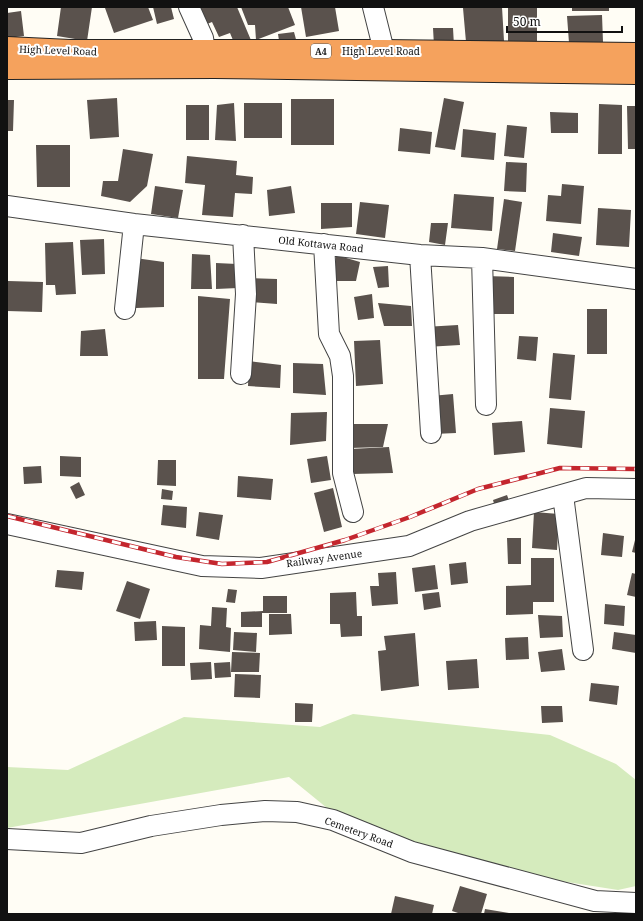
<svg xmlns="http://www.w3.org/2000/svg" width="643" height="921" font-family="'Noto Serif',serif">
  <style>
    .green { fill: #d5ebbd }
    .building { fill: #5a524d }
    .lines { fill: none; stroke-linecap: round; stroke-linejoin: round }
    .minor-casing { stroke: #444; stroke-width: 22 }
    .highway-casing { stroke: #222; stroke-width: 24 }
    .minor { stroke: #fff; stroke-width: 20 }
    .highway { stroke: #f5a25d; stroke-width: 22 }
    .rail-casing { stroke: #c4262e; stroke-width: 4.5 }
    .rail { stroke: #fff; stroke-width: 3; stroke-dasharray: 9; stroke-linecap: butt }
    .labels { text-anchor: middle; dominant-baseline: central; stroke-width: 4; stroke-linejoin: round; paint-order: stroke }
    .shield { fill: #fff; stroke: #585858; stroke-width: 1 }
    .shield-label { font-size: 9px; font-weight: bold; fill: #111 }
    .street-label { font-size: 10px; fill: #111; stroke: #fff }
  </style>
  <rect width="100%" height="100%" fill="#fffdf5"/>
  <!-- green -->
  <path class="green" d="M353 714 550 735 616 764 636 780V886L618 890 471 867 365 839 289 777 7 828V767L68 770 184 717 320 727Z"/>
  <!-- building -->
  <path class="building" d="M61 7H92L87 41 57 36Z
    M107 7H148L153 20 114 33 105 8Z
    M153 7H171L174 19 157 24Z
    M192 7H237L253 45H235L230 33 219 37 212 22 200 27Z
    M241 7H288L295 25 256 40 255 25H248Z
    M301 7H335L339 31 306 37Z
    M502 7 504 41 466 42 463 8Z
    M508 7H537V46L508 47Z
    M572 7H609V11H572Z
    M21 11 24 36 7 38V13Z
    M602 15 603 42 569 43 567 16Z
    M433 28H453L454 46H434Z
    M294 32 297 43 280 47 278 34Z
    M117 98 119 137 90 139 87 100Z
    M444 98 464 102 455 150 435 147Z
    M291 99H334V145H291Z
    M7 100H14L13 131H7Z
    M234 103 236 141 215 140 217 105Z
    M244 103H282V138H244Z
    M599 104 622 105V154H598Z
    M186 105H209V140H186Z
    M627 106H636V149H628Z
    M550 112 578 113V133H551Z
    M507 125 527 127 524 158 504 156Z
    M400 128 432 132 430 154 398 151Z
    M463 129 496 133 494 160 461 157Z
    M36 145H70V187H37Z
    M123 149 153 154 147 186 130 202 101 196 103 181H118Z
    M187 156 237 161 236 175 253 177 252 194 235 193 233 217 202 215 205 185 185 183Z
    M506 162 527 163 526 192 504 191Z
    M562 184 584 186 581 224 546 221 548 195 561 196Z
    M155 186 183 190 178 218 151 214Z
    M291 186 295 213 269 216 267 190Z
    M454 194 494 197 492 231 451 228Z
    M504 199 522 202 515 251 497 249Z
    M360 202 389 205 385 238 356 234Z
    M321 203H352V227L321 229Z
    M598 208 631 210 629 247 596 245Z
    M431 223H448L445 245 429 242Z
    M553 233 582 237 579 256 551 252Z
    M104 239 105 274 82 275 80 240Z
    M73 242 76 294 56 295 55 285H46L45 243Z
    M192 254 210 255 212 289H191Z
    M336 255 360 262 356 281H334Z
    M135 258 164 262V307L136 308Z
    M216 263 237 264 238 288 216 289Z
    M388 266 389 287 378 288 373 267Z
    M486 276 514 277V314H487Z
    M249 278 277 279V304L249 302Z
    M8 281 43 282 42 312 7 311Z
    M372 294 374 318 358 320 354 297Z
    M198 296 230 299 224 379H198Z
    M378 303 411 306 412 326H384Z
    M587 309H607V354H587Z
    M458 325 460 345 426 347 424 327Z
    M105 329 108 356H80L81 331Z
    M519 336 538 337 536 361 517 359Z
    M380 340 383 384 356 386 354 341Z
    M553 353 575 355 571 400 549 398Z
    M249 361 281 365 280 388 248 386Z
    M293 363 323 364 326 395 293 393Z
    M453 394 456 433 434 434 431 396Z
    M550 408 585 411 582 448 547 444Z
    M327 412 326 441 290 445 291 413Z
    M522 421 525 452 494 455 492 423Z
    M349 424H388L383 447 350 448Z
    M389 447 393 473 352 474 350 449Z
    M60 456 81 457V477L60 476Z
    M327 456 331 480 311 483 307 459Z
    M158 460H176V486L157 485Z
    M41 466 42 483 24 484 23 467Z
    M238 476 273 479 271 500 237 497Z
    M79 482 85 495 76 499 70 487Z
    M333 488 342 527 324 532 314 493Z
    M162 489 173 491 172 500 161 499Z
    M507 495 511 506 496 511 493 500Z
    M163 505 187 507 186 528 161 525Z
    M199 512 223 515 219 540 196 536Z
    M534 512 559 514 557 550 532 548Z
    M603 533 624 536 622 557 601 555Z
    M636 536V553L632 552Z
    M507 538H521V564H508Z
    M531 558H554V602H533V614L506 615V586L531 585Z
    M466 562 468 583 451 585 449 564Z
    M435 565 438 589 415 592 412 568Z
    M57 570 84 572 82 590 55 587Z
    M396 572 398 604 372 606 370 586H379L378 573Z
    M632 573 636 574V597L627 595Z
    M127 581 150 589 140 619 116 611Z
    M228 589 237 590 235 603 226 602Z
    M356 592 357 616H362V636L341 637 340 624H330V593Z
    M439 592 441 607 424 610 422 594Z
    M263 596H287V613H262V627H241V612L263 611Z
    M605 604 625 606 624 626 604 624Z
    M212 607 227 608 226 627 231 628 230 652 199 649 200 625 211 626Z
    M269 614H291L292 634 269 635Z
    M538 615 562 616 563 637 540 638Z
    M156 621 157 640 135 641 134 622Z
    M162 626 185 627V666H162Z
    M234 632 257 633 256 652 233 650Z
    M614 632 636 635V653L612 649Z
    M415 633 419 686 381 691 378 651 386 650 384 636Z
    M528 637 529 659 506 660 505 638Z
    M562 649 565 670 541 672 538 652Z
    M232 652 260 653 259 672H231Z
    M477 659 479 688 448 690 446 661Z
    M211 662 212 679 191 680 190 663Z
    M230 662 231 677 215 678 214 663Z
    M235 674 261 675 260 698 234 697Z
    M591 683 619 686 617 705 589 701Z
    M295 703 313 704 312 722H295Z
    M541 706H562L563 722 542 723Z
    M460 886 487 894 481 914H461L452 911Z
    M395 896 434 905 432 914H391Z
    M485 909 509 913V914H484Z"/>
  <g class="lines">
    <defs>
      <path id="minor" d="M189 7 203 38 205 51
        M373 7 384 51
        M7 206 134 224 420 255 482 258 636 279
        M324 244 329 334 340 356 343 376V473L353 512
        M420 255 431 433
        M482 258 486 405
        M125 309 134 224
        M241 374 246 294 243 235
        M563 495 583 650
        M7 524 202 566 261 568 409 546 470 521 586 488 636 489
        M7 839 81 843 151 826 221 815 265 811 297 812 333 820 412 852 595 901 636 903"/>
      <path id="highway" d="M7 48 70 51H384L636 54
        M7 68 214 67 636 73"/>
    </defs>
    <!-- minor casing -->
    <use href="#minor" class="minor-casing"/>
    <!-- highway casing -->
    <use href="#highway" class="highway-casing"/>
    <!-- minor -->
    <use href="#minor" class="minor"/>
    <!-- highway -->
    <use href="#highway" class="highway"/>
    <defs>
      <path id="rail" d="M7 516 176 557 222 564 267 562 345 540 410 517 478 489 560 468 636 469"/>
    </defs>
    <!-- rail casing -->
    <use href="#rail" class="rail-casing"/>
    <!-- rail -->
    <use href="#rail" class="rail"/>
  </g>
  <g class="labels">
    <!-- shield labels -->
    <rect class="shield" x="311" y="44" width="20" height="14" rx="3"/>
    <g class="shield-label">
      <text x="321" y="51">A4</text>
    </g>
    <!-- street labels -->
    <g class="street-label">
      <text transform="translate(58 50) rotate(2)">High Level Road</text>
      <text x="381" y="51">High Level Road</text>
      <text transform="translate(321 244) rotate(6)">Old Kottawa Road</text>
      <text transform="translate(324 558) rotate(-8)">Railway Avenue</text>
      <text transform="translate(359 832) rotate(20)">Cemetery Road</text>
    </g>
  </g>
  <!-- border -->
  <rect width="643" height="921" fill="none" stroke="#111111" stroke-width="16"/>
  <!-- scale -->
  <path d="M507 26v6h115v-6" fill="none" stroke="#111111" stroke-width="2"/>
  <text x="513" y="26" font-size="12" fill="#111111" stroke="#ffffff" stroke-width="3" paint-order="stroke">50 m</text>
</svg>
